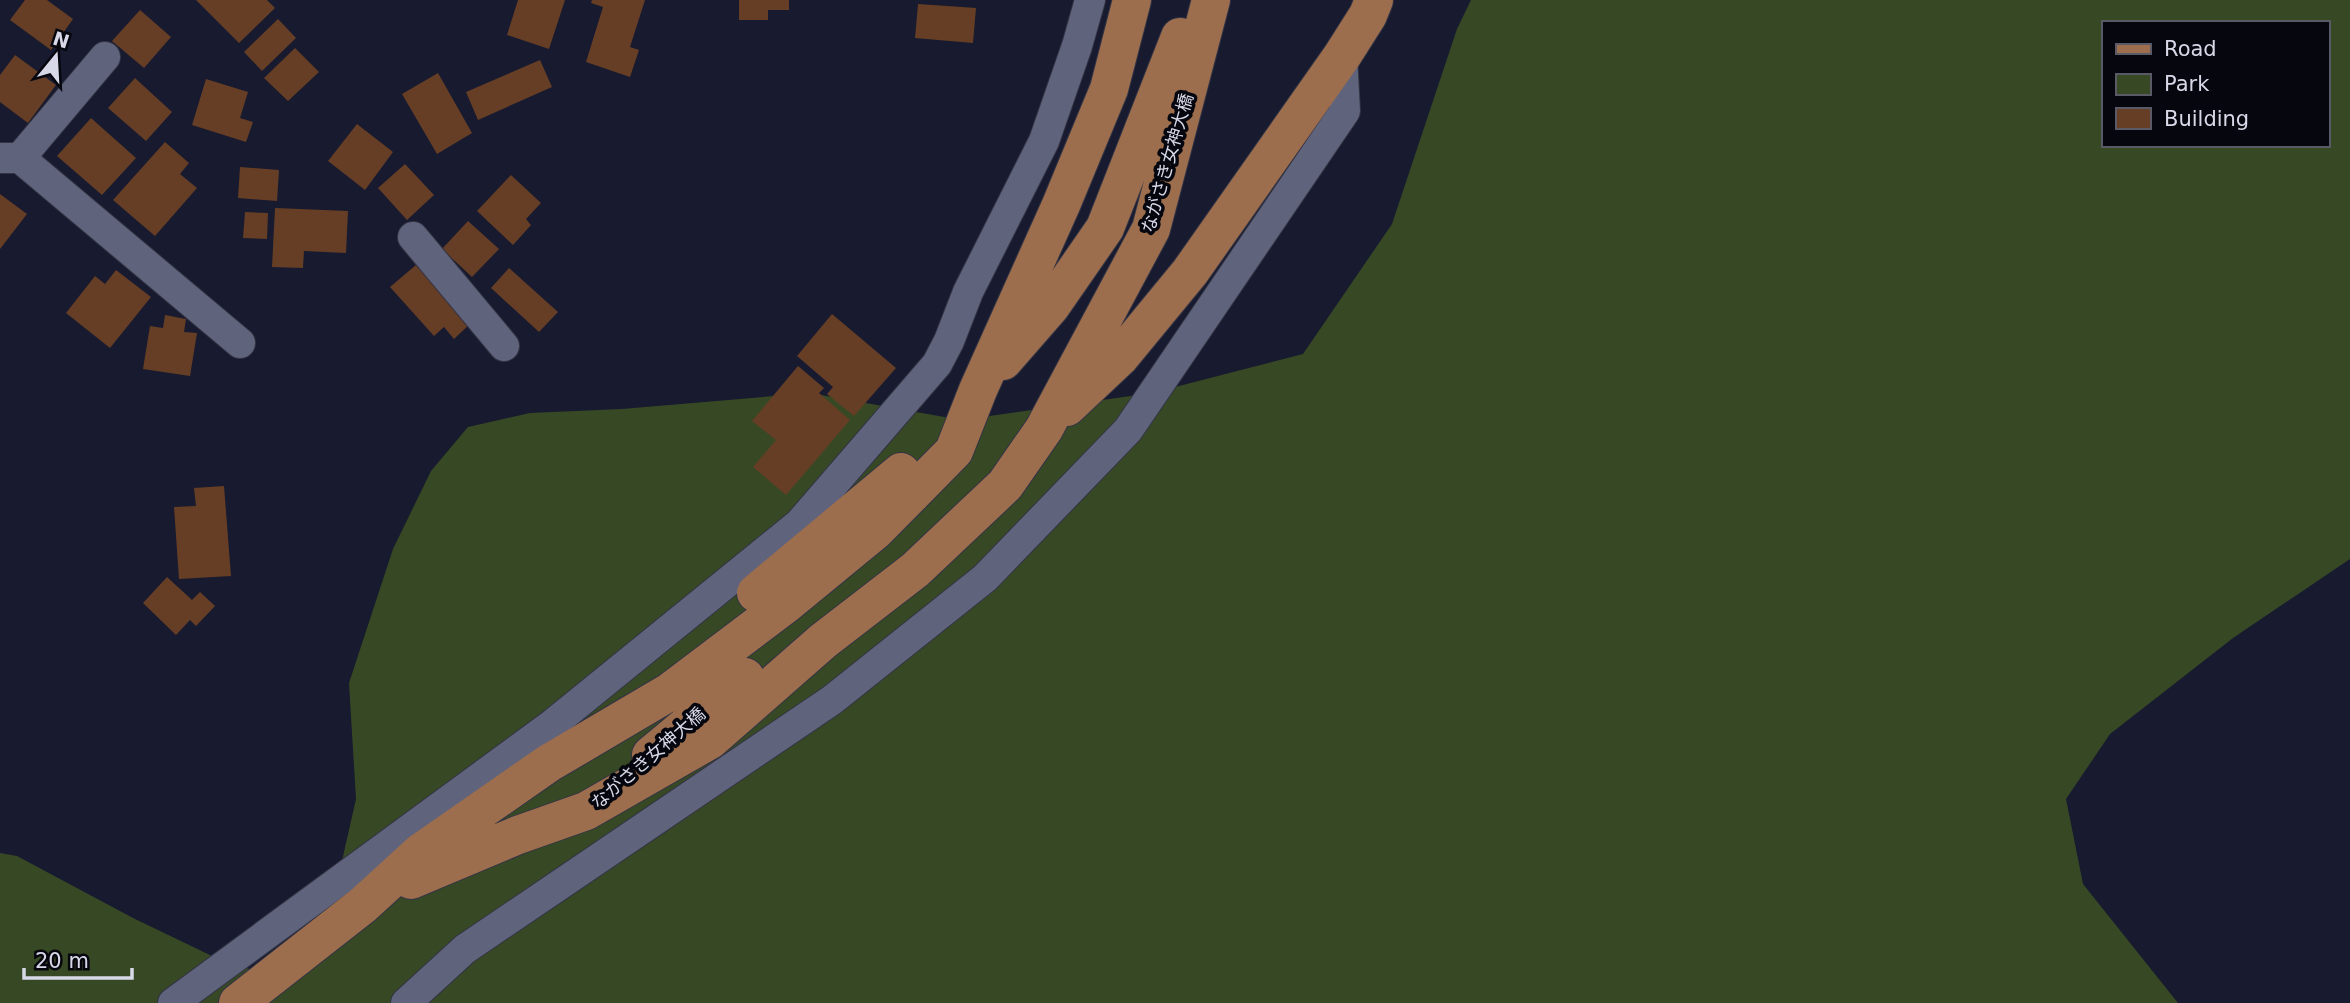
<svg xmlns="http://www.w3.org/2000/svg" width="2350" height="1003" font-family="'DejaVu Sans','Noto Sans JP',sans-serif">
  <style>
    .green { fill: #374924; fill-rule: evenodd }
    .building { fill: #653e25 }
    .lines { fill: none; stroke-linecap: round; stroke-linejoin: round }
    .minor-casing { stroke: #333444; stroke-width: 32 }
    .primary-casing { stroke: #333444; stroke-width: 40 }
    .minor { stroke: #60637c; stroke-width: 30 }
    .primary { stroke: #9d6e4d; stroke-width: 38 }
    .labels { text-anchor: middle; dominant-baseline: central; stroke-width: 7; stroke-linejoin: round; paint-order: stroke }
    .street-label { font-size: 18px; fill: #d7d9e8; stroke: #05060e }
  </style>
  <rect width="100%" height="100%" fill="#181a2f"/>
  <!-- green -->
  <path class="green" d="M1471 0H2350V559L2233 638 2110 734 2066 799 2083 884 2178 1003H0V853L17 856 133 918 212 956 273 977 314 956 332 905 356 799 349 683 393 549 431 471 468 427 530 413 622 409 810 393 961 420 1152 393 1303 354 1392 224 1457 29ZM2103 23H2327V145H2103Z"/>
  <!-- building -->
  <path class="building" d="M25 0H47L73 19 51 50 10 20Z
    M196 0H267L275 8 239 43Z
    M518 0H565L549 49 507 35Z
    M592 0H645L630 47 639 50 630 77 586 62 603 7 591 3Z
    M739 0H789V10H768V20H739Z
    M918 4 976 8 973 43 915 38Z
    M140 10 171 37 144 68 112 41Z
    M278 19 296 38 262 71 244 52Z
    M295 48 319 72 288 101 264 78Z
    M15 55 56 85 28 123 0 102V75Z
    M540 60 552 87 478 120 466 92Z
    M438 73 472 133 437 154 402 94Z
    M135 78 172 112 146 141 108 108Z
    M206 79 248 92 240 118 253 122 246 142 192 125Z
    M91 118 136 158 102 195 57 156Z
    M357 124 393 152 365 190 328 161Z
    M165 142 189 163 180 174 197 188 155 236 113 200Z
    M405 164 434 195 407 220 378 188Z
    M240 167 279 170 277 201 238 198Z
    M511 175 541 203 526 219 531 225 513 245 477 211Z
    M0 194 27 214 0 249Z
    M275 208 348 211 346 253 304 251 303 268 272 267Z
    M245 212 268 213 267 239 243 238Z
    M468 221 499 249 472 277 442 249Z
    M416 265 470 324 454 339 444 327 434 336 390 287Z
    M509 268 558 312 539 332 491 288Z
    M116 270 151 297 110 348 66 313 95 276 105 284Z
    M832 314 896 368 854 416 827 394 833 387 797 356Z
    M165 315 186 319 184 332 197 333 190 376 143 369 150 326 163 328Z
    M798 366 824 388 819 393 850 420 786 495 753 467 776 440 752 421Z
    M224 486 231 576 179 579 174 507 196 506 194 488Z
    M167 577 192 600 200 592 215 606 196 626 190 620 176 635 143 603Z"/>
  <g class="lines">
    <defs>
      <path id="minor" d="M0 158H20L240 343
        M20 158 105 57
        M413 237 504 346
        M173 1003 554 723 799 524 937 364 949 341 968 292 1044 141 1077 46 1090 0
        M406 1003 465 949 832 700 985 578 1128 430 1345 111 1342 56"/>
      <path id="primary" d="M1003 361 1051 306 1105 228 1180 37
        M1067 407 1120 357 1190 272 1342 56 1368 15 1374 0
        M756 593 901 472
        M651 755 745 677
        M411 880 518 835 586 811 710 740 823 641 915 570 1005 485 1044 429 1151 229 1211 0
        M238 1003 363 905 421 852 549 763 671 691 786 604 876 530 954 451 978 390 1061 205 1109 89 1132 0"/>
    </defs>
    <!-- minor casing -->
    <use href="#minor" class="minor-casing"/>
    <!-- primary casing -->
    <use href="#primary" class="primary-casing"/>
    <!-- minor -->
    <use href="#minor" class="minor"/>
    <!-- primary -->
    <use href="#primary" class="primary"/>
  </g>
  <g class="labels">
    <!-- street labels -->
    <g class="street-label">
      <text transform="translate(1167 163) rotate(-74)">ながさき女神大橋</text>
      <text transform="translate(648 758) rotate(-41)">ながさき女神大橋</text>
    </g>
  </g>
  <!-- legend -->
  <rect x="2102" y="21" width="228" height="126" fill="#05060e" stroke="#595a65" stroke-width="2"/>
  <rect x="2116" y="44" width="35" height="10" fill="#9d6e4d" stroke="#595a65" stroke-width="2"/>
  <text x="2164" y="56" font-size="21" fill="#d7d9e8">Road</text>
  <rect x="2116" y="74" width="35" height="21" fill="#374924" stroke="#595a65" stroke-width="2"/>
  <text x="2164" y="91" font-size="21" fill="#d7d9e8">Park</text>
  <rect x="2116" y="108" width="35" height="21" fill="#653e25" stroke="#595a65" stroke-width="2"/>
  <text x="2164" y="126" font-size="21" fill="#d7d9e8">Building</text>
  <!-- north arrow -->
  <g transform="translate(56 56) rotate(18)" stroke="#05060e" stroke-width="5" paint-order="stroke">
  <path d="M0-5L12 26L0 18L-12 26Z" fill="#d7d9e8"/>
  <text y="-10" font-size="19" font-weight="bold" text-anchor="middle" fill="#d7d9e8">N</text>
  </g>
  <!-- scale -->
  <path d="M24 968v10h108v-10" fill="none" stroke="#d7d9e8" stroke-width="3.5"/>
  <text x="35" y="968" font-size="21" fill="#d7d9e8" stroke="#05060e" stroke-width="5" paint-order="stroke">20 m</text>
</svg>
